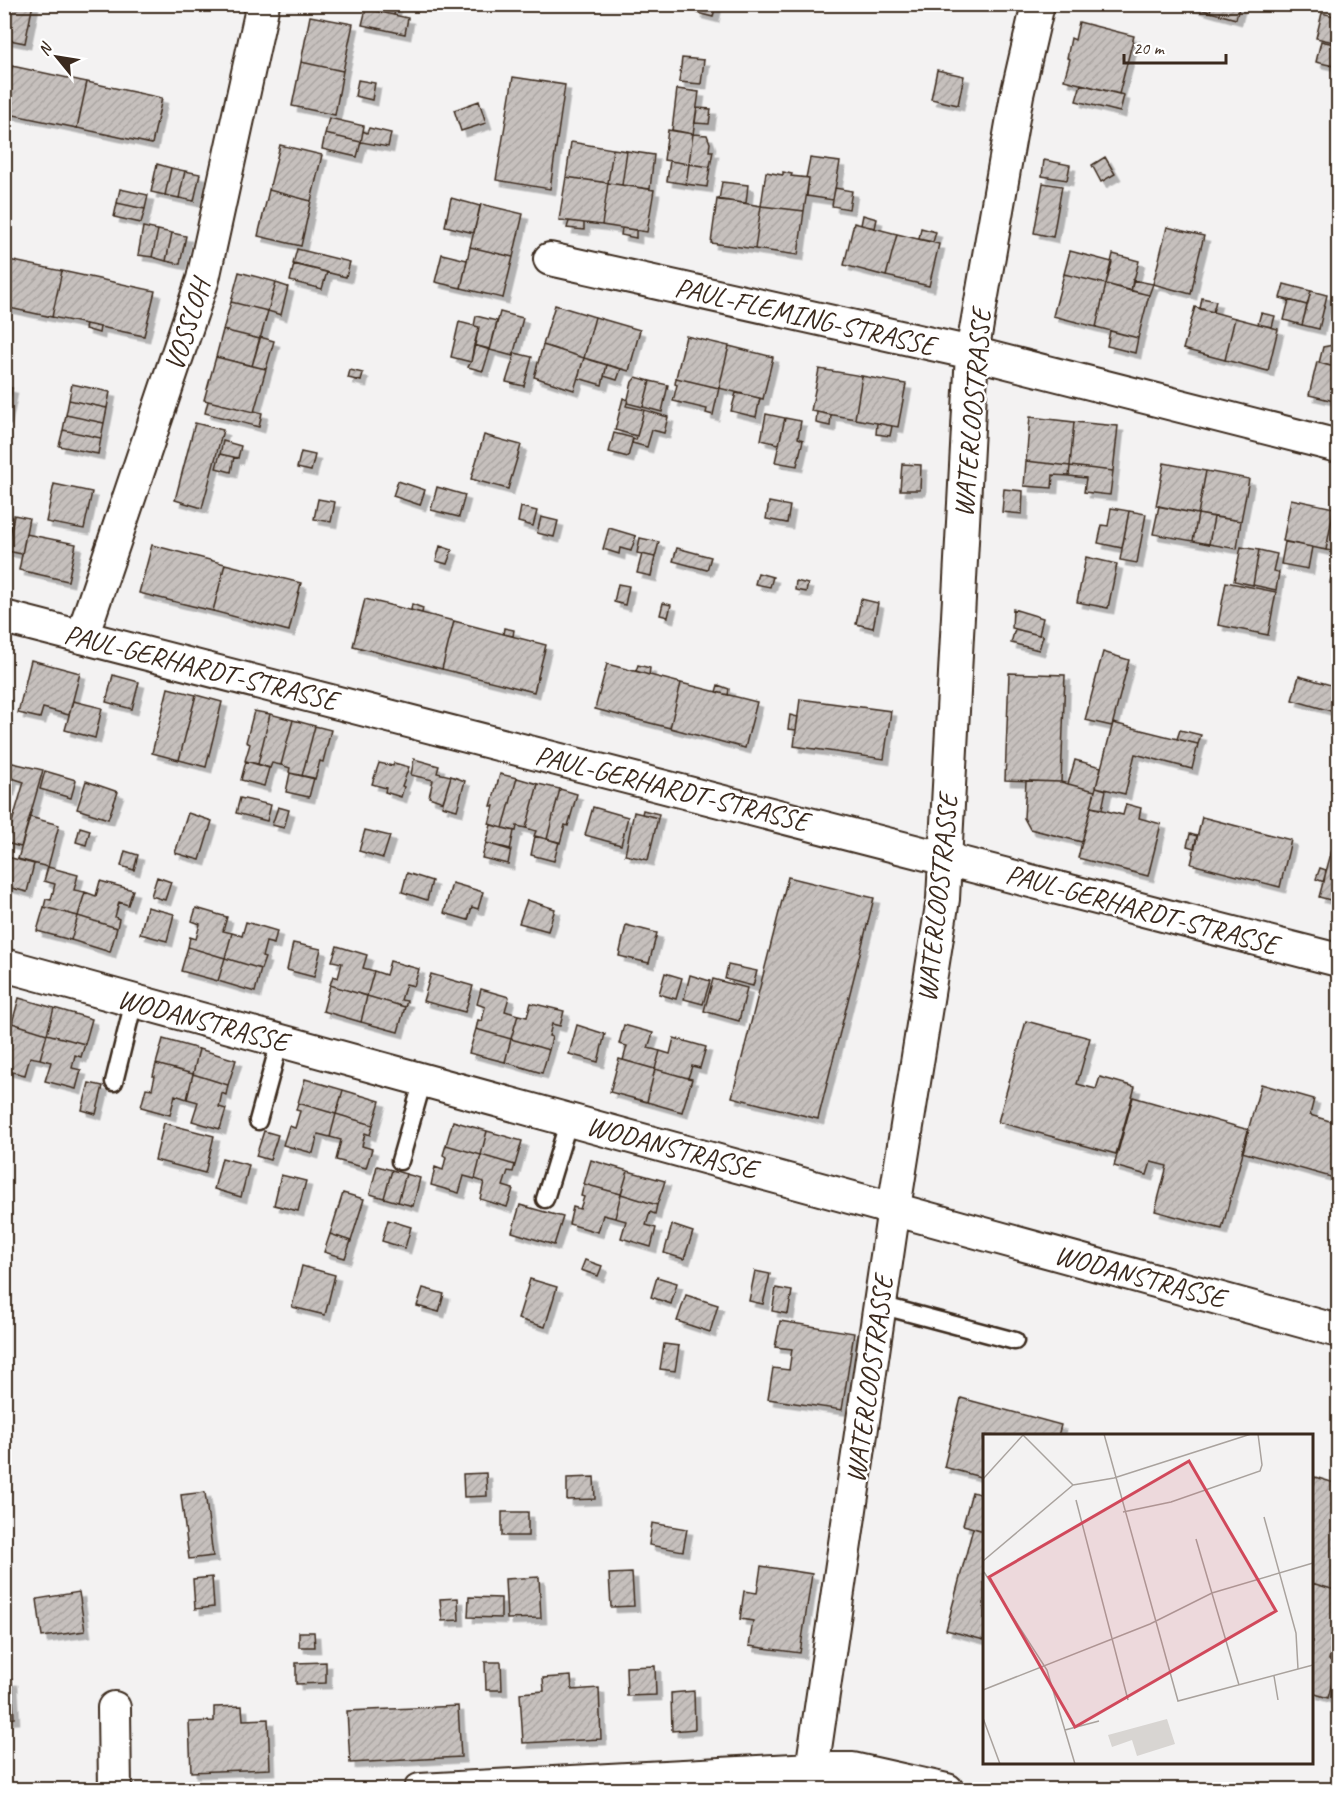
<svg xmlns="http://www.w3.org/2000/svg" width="1343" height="1794" font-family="Caveat,sans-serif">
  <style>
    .building { fill: url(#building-hatch); stroke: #3b2a1e; stroke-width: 1.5; filter: url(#shadow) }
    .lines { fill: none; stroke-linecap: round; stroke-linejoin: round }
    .service-casing { stroke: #3b2a1e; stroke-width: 21 }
    .minor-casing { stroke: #3b2a1e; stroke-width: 36 }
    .service { stroke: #fff; stroke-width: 16 }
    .minor { stroke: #fff; stroke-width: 32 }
    .labels { text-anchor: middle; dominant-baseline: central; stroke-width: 5; stroke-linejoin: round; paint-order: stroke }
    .street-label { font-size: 28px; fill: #3b2a1e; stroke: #fff }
    .inset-road { fill: none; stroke: #a9a29d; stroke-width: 1.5 }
    .view { fill: #d1495b; fill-opacity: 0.15; stroke: #d1495b; stroke-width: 3 }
    .inset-edge { fill: none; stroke: #3b2a1e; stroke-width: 3 }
  </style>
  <defs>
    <pattern id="building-hatch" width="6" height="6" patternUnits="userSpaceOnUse" patternTransform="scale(1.5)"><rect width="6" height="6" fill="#c6c0bd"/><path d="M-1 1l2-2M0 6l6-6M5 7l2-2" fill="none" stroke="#aba5a2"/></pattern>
    <filter id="shadow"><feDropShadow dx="5.5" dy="5.5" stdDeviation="0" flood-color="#0004"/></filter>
  </defs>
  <rect width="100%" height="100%" fill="#f3f2f2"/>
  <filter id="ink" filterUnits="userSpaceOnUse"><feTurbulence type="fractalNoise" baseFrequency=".0167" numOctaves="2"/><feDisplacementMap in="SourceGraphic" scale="12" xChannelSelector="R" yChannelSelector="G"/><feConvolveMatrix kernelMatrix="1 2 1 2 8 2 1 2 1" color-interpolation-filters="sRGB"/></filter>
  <g filter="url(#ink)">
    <!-- building -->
    <path class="building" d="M4 4H33L25 43 4 39Z
      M366 4H396L394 15 366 9Z
      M699 4H716L713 17 697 13Z
      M1183 4H1212L1210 12Z
      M1212 4H1240L1236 19 1210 12Z
      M366 9 408 18 405 34 362 25Z
      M1322 13 1338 17V43L1316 38Z
      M310 16 353 24 343 71 301 62Z
      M1079 22 1134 36 1119 94 1064 80 1070 59 1067 58 1071 38 1075 40Z
      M1321 41 1338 45V67L1316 62Z
      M682 58 704 60 701 84 679 82Z
      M301 62 343 71 335 115 292 106Z
      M12 66 87 82 77 128 4 113V102Z
      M937 70 964 76 958 105 931 99Z
      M513 77 565 85 550 189 496 180Z
      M358 80 375 83 372 100 355 96Z
      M87 82 162 98 152 144 77 128Z
      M1081 84 1124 95 1120 112 1076 101Z
      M677 89 699 92 693 134 672 130Z
      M479 101 486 123 461 131 454 110Z
      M697 108 711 109 709 124 695 123Z
      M329 118 364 126 361 142 325 134Z
      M369 128 391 133 388 147 361 142 363 131 367 133Z
      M668 130 693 134 689 164 664 160Z
      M325 134 361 142 357 157 322 149Z
      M693 134 707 135 710 143 709 151H713L710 167 689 164Z
      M571 142 613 149 608 183 566 177Z
      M280 145 322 155 311 201 269 190Z
      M613 149 627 151 622 185 608 183Z
      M627 151 654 155 650 189 622 185Z
      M1105 157 1115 174 1101 182 1092 165Z
      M810 158 840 162 833 200 807 196 809 178H806Z
      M1044 160 1070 165 1067 180 1042 176Z
      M670 161 689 164 686 184 667 181Z
      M157 164 171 168 165 195 151 192Z
      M689 164 710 167 707 187 686 184Z
      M171 168 185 171 179 198 165 195Z
      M185 171 200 174 194 201 179 198Z
      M766 172 783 175V172L792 174 791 176 809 178 804 211 761 206Z
      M566 177 608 183 602 225 559 220Z
      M722 182 748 185 746 203 719 200Z
      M608 183 654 190 647 232 602 225Z
      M1043 183 1062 186 1053 237 1034 233Z
      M835 188 852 191 849 209 832 206Z
      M120 189 148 195 145 209 117 203Z
      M269 190 311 201 301 246 258 236Z
      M451 198 480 206 474 233 445 226Z
      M717 199 761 206 755 249 711 243Z
      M117 203 145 209 141 223 114 217Z
      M481 204 523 214 513 257 470 247Z
      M761 206 804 211 798 255 755 249Z
      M863 215 877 219 875 228 861 225Z
      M569 221 584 223V230L567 228Z
      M854 223 897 234 886 276 844 265Z
      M143 227 158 230 152 257 138 255Z
      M1167 227 1204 236 1194 275H1195L1191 294 1153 284Z
      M622 228 636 230V238L621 235Z
      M921 228 936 232 933 242 919 239Z
      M158 230 172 233 166 261 152 257Z
      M172 233 186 236 180 264 166 261Z
      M897 234 939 244 929 286 886 276Z
      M470 247 513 257 503 298 461 288Z
      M297 249 350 262 346 277 293 264Z
      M1070 251 1112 262 1106 284 1064 274Z
      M442 254 467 260 461 288 435 282Z
      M1113 254 1139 261 1131 291 1106 284Z
      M4 259 62 271 52 317 4 307Z
      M294 264 327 272 322 289 290 281Z
      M62 271 155 291 144 336 52 317Z
      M239 272 276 282 268 311 231 302Z
      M1064 274 1106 284 1096 327 1053 316Z
      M1133 280 1153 284 1149 295 1131 291Z
      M276 283 288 287 281 315 268 311Z
      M1106 284 1149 295 1138 338 1096 327Z
      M1284 284 1311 291 1307 305 1280 298Z
      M1311 291 1327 295 1319 329 1302 325Z
      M1202 298 1216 301 1213 312 1200 309Z
      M1289 300 1307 305 1302 325 1284 320Z
      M231 302 268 311 260 339 223 330Z
      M555 305 595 317 584 358 543 345Z
      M1195 307 1235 318 1225 360 1183 349Z
      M500 312 523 318 513 356 490 350Z
      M1261 313 1275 316 1272 327 1258 324Z
      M476 316 497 321 490 350 474 345 479 327 474 326Z
      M595 317 640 330 629 371 584 358Z
      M1235 318 1278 329 1268 371 1225 360Z
      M459 322 479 327 471 362 451 357Z
      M86 324 100 327 99 333 85 329Z
      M223 330 260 339 252 366 216 357Z
      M1110 331 1138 338 1135 353 1107 346Z
      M686 336 729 346 719 388 676 378Z
      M260 337 274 341 266 369 252 366Z
      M474 345 490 349 483 371 468 367 471 362Z
      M543 345 584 358 574 390 534 377Z
      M1333 345 1338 346V368L1319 363 1323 347Z
      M729 346 773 357 763 399 719 388Z
      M515 353 532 357 524 386 506 382Z
      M216 357 266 369 254 412 204 400Z
      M584 358 607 365 602 385 578 378Z
      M1317 362 1338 368V402L1309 395Z
      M607 365 621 369 617 380 604 376Z
      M819 369 862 376 855 419 811 411Z
      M350 370 363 373 361 381 348 378Z
      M862 376 906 384 898 427 855 419Z
      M636 377 650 381 643 407 627 403 632 382Z
      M676 378 719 388 713 415 706 413 707 409 673 401 677 385 675 384Z
      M650 381 668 385 662 412 643 407Z
      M72 384 110 392 107 408 69 400Z
      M4 386 12 388 6 419H4Z
      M736 393 760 398 756 417 731 411Z
      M623 398 628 400 626 406 644 410 637 436 615 430Z
      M69 400 107 408 104 423 66 415Z
      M208 401 254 412 255 411 262 413 259 427 205 413Z
      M644 410 668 417 664 433 652 430 647 447 632 443 633 439 636 440Z
      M817 412 831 415 830 426 816 423Z
      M766 414 785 418 779 444 761 440Z
      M66 415 104 423 101 438 63 430Z
      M1030 417 1074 422 1070 466 1026 461Z
      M785 418 801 421 798 438 803 440 797 466 775 462Z
      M1074 422 1118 426 1113 471 1070 466Z
      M195 423 223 430 202 508 175 500Z
      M877 423 892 426 890 436 876 434Z
      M63 430 101 438 98 454 59 446Z
      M614 433 633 438 628 457 609 452Z
      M484 435 521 445 508 489 471 479Z
      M223 441 241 446 238 458 220 454Z
      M301 452 315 455 311 471 297 468Z
      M220 454 234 457 231 472 216 468Z
      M1026 461 1070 466 1069 476 1053 475 1052 488 1024 486Z
      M1164 463 1206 471 1198 514 1156 506Z
      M902 464 921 465 920 490H900Z
      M1070 466 1113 471 1110 495 1084 492 1086 478 1069 476Z
      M1206 471 1249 479 1241 521 1198 514Z
      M398 481 425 490 420 505 393 496Z
      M54 484 92 492 84 529 46 522Z
      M437 487 465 495 459 517 431 510Z
      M1004 489 1023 491 1022 514 1002 512Z
      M318 499 335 502 331 522 314 519Z
      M1291 499 1334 508 1326 550 1283 541Z
      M769 502 790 506 787 523 766 519Z
      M1159 506 1198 514 1193 541 1153 534Z
      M521 507 537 511 533 526 518 522Z
      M1111 508 1129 511 1122 548 1098 543 1102 525 1108 526Z
      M1334 508 1338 509V552L1326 550Z
      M1129 511 1146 514 1137 563 1120 560Z
      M1198 514 1214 517 1209 544 1193 541Z
      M14 515 29 518 22 554 7 551Z
      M541 517 558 521 554 537 537 533Z
      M1214 517 1241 521 1237 549 1209 544Z
      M609 528 636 536 631 551 620 548 619 554 603 549Z
      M26 534 76 544 68 581 19 570Z
      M640 538 659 542 655 557 637 553Z
      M1285 542 1312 547 1308 569 1281 564Z
      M152 545 225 564 213 611 139 593Z
      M440 546 452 550 447 564 436 561Z
      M1241 547 1259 550 1253 585 1234 581Z
      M677 548 711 557 707 570 673 561Z
      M1259 550 1277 554 1273 571 1279 572 1276 590 1253 585Z
      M1336 551 1338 552V584L1330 583Z
      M642 554 655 557 651 576 637 573Z
      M1086 557 1117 564 1108 608 1077 602Z
      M225 564 301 583 289 631 213 611Z
      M758 573 773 577 770 587 755 584Z
      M796 581 808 584 806 592 795 590Z
      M1226 582 1276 592 1268 635 1218 625Z
      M618 584 629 586 625 605 614 602Z
      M365 599 454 621 442 669 353 646Z
      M861 599 878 603 873 628 856 624Z
      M663 603 671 605 668 617 660 615Z
      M412 604 423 608 422 613 411 610Z
      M1013 609 1043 618 1039 635 1012 628Z
      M454 621 546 645 534 692 442 669Z
      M504 628 514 630 513 636 503 634Z
      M1015 629 1043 636 1039 650 1011 643Z
      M1103 652 1129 660 1112 726 1085 720Z
      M31 660 80 673 69 715 43 708 40 718 18 713Z
      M607 664 681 683 670 728 595 709Z
      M638 665 650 668 649 675 636 671Z
      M1009 673 1065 675 1061 782 1005 780Z
      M113 675 139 682 132 709 106 702Z
      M1299 676 1338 687V713L1292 700Z
      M681 683 757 702 745 748 670 728Z
      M718 685 729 689 728 695 716 692Z
      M168 688 196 695 179 760 152 753Z
      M196 695 222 702 206 767 179 760Z
      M800 699 891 711 884 759 794 746Z
      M73 701 102 708 95 738 65 730Z
      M254 711 270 714 258 764 245 761 250 744 246 742Z
      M270 714 293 720 281 765 272 763 270 768 258 764Z
      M790 715 798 717 796 730 788 729Z
      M293 720 315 726 302 776 290 773 289 772 290 768 281 765Z
      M1113 723 1198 744 1192 769 1135 754 1125 794 1096 787Z
      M315 726 331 730 323 762 320 761 315 779 302 776Z
      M1180 730 1201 735 1198 744 1177 739Z
      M414 759 439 766 437 773 451 776 443 802 429 797 433 780 411 775Z
      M1075 760 1101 767 1095 791 1068 784Z
      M4 761 43 770 21 847 6 843 24 782 12 778 9 790 4 789Z
      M246 761 269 768 264 786 241 780Z
      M379 763 393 766 394 763 409 767 402 786 404 787 401 797 385 792 386 788 372 784Z
      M45 771 76 780 71 798 40 789Z
      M290 773 314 778 309 797 286 792Z
      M500 774 517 778 503 828 489 824 494 806H491Z
      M451 776 465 781 457 810 442 806Z
      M517 778 538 784 526 828 517 826 516 831 503 828Z
      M86 781 118 792 108 819 77 809Z
      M1026 781 1061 782 1095 791 1082 842 1030 829 1024 818Z
      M538 784 560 789 547 839 534 836 536 831 526 828Z
      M1096 787 1106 790 1102 809 1091 807Z
      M560 789 577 794 568 826 565 825 560 843 547 839Z
      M240 798 271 805 267 821 236 813Z
      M1126 804 1141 808 1139 818 1161 824 1148 876 1078 858 1091 807 1123 815Z
      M278 807 289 810 284 828 272 825Z
      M593 807 628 817 621 845 585 835Z
      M643 810 659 814 658 818 642 814Z
      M634 812 658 818 648 860 625 855Z
      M188 813 212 821 200 860 175 853Z
      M30 817 59 825 48 867 18 859Z
      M1202 817 1291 840 1280 887 1191 864Z
      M491 825 514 831 510 850 486 843Z
      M80 827 90 830 86 845 76 842Z
      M365 830 390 836 383 858 359 851Z
      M1190 834 1197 836 1194 848 1187 846Z
      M535 836 559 842 554 861 531 855Z
      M486 843 511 849 508 864 482 858Z
      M1332 850 1338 852V902L1319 897Z
      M125 851 138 855 134 870 121 866Z
      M4 856 34 864 27 892 4 886Z
      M48 867 78 875 74 890 85 892 78 916 44 907 46 899 51 900 55 884 44 881Z
      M1320 868 1326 870 1324 882 1316 879Z
      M407 873 432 881 427 900 402 892Z
      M157 877 171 882 165 900 151 896Z
      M788 877 874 898 818 1119 732 1097Z
      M100 881 133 890 128 905 119 902 115 917 119 919 117 928 78 916 85 892 96 896Z
      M452 883 483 892 478 909 472 907 468 920 444 913Z
      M527 900 555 909 548 931 519 923Z
      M44 907 78 916 71 940 37 931Z
      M147 907 174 914 167 941 140 934Z
      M196 908 227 917 223 931 232 933 225 958 188 947 190 937 196 939 200 924 192 921Z
      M78 916 117 928 110 952 71 940Z
      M246 922 277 931 274 944 266 942 262 957 265 958 261 969 225 958 232 933 242 936Z
      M626 925 657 933 649 963 619 956Z
      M293 943 321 949 314 977 287 970Z
      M337 946 367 955 363 968 374 971 367 996 330 985 333 976 338 978 342 963 332 961Z
      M188 947 225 958 218 981 181 971Z
      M225 958 261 969 255 992 218 981Z
      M390 961 419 969 414 986 406 984 401 1000 407 1001 405 1007 367 996 374 971 386 975Z
      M728 965 757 971 753 986 725 979Z
      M665 973 682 978 676 999 659 994Z
      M431 974 473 986 465 1012 423 1001Z
      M690 975 710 981 703 1004 684 999Z
      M713 979 747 988 739 1021 704 1011Z
      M330 985 367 996 361 1022 323 1011Z
      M481 989 509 997 505 1011 518 1015 511 1039 476 1029 478 1020 482 1021 485 1007 477 1004Z
      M367 996 405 1007 398 1032 361 1022Z
      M19 998 54 1008 47 1034 12 1023Z
      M531 1003 564 1011 560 1026 552 1024 549 1036 552 1037 549 1050 511 1039 518 1015 527 1017Z
      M54 1008 92 1019 85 1044 47 1034Z
      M1026 1021 1090 1038 1077 1084 1096 1089 1100 1077 1135 1087 1116 1154 998 1122Z
      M12 1023 47 1034 40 1059 30 1057 25 1075 4 1070V1049L8 1050 11 1038 8 1037Z
      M577 1025 605 1034 598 1062 569 1054Z
      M624 1025 653 1033 648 1048 660 1051 655 1069 623 1060 627 1046 619 1044Z
      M476 1029 511 1039 505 1062 469 1053Z
      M47 1034 85 1044 81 1057 75 1055 72 1068 81 1070 76 1089 45 1081 51 1062 40 1059Z
      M674 1038 706 1047 700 1068 692 1066 688 1078 655 1069 660 1051 670 1054Z
      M163 1039 199 1049 193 1074 156 1064Z
      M511 1039 549 1050 542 1073 505 1062Z
      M199 1049 236 1060 228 1085 193 1074Z
      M619 1059 655 1069 647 1102 610 1092Z
      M156 1064 193 1074 187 1099 175 1095 170 1115 141 1107 146 1088 152 1089 155 1076H153Z
      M655 1069 692 1079 682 1112 647 1102Z
      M193 1074 228 1085 226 1095 222 1093 219 1107 226 1109 220 1129 192 1121 198 1102 187 1099Z
      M305 1079 343 1090 336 1114 298 1103Z
      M89 1083 103 1086 96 1114 82 1110Z
      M1261 1084 1314 1099 1310 1115 1333 1122 1338 1105V1179L1242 1152Z
      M343 1090 380 1101 373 1125 336 1114Z
      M1133 1097 1249 1130 1222 1229 1155 1211 1167 1166 1151 1162 1147 1175 1114 1166Z
      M298 1103 336 1114 330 1137 318 1134 313 1153 283 1145 289 1126 295 1128 300 1111 296 1110Z
      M336 1114 373 1125 370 1135 365 1133 362 1146 372 1149 366 1168 336 1160 341 1140 330 1137Z
      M453 1121 487 1131 481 1155 446 1145Z
      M164 1123 214 1136 205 1173 155 1160Z
      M264 1131 278 1135 270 1160 256 1156Z
      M487 1131 522 1141 515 1165 481 1155Z
      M446 1145 481 1155 475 1179 464 1176 459 1193 431 1185 435 1167 443 1170 446 1157 443 1155Z
      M481 1155 515 1165 513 1172 508 1171 503 1186 513 1189 507 1207 480 1199 484 1182 475 1179Z
      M222 1158 249 1165 241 1197 214 1189Z
      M591 1160 628 1171 621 1194 584 1184Z
      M377 1166 392 1170 384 1198 370 1194Z
      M392 1170 406 1174 398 1202 384 1198Z
      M628 1171 665 1181 657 1205 621 1194Z
      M406 1174 420 1178 413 1206 398 1202Z
      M281 1175 306 1181 298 1211 274 1205Z
      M584 1184 621 1194 615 1218 603 1215 598 1232 569 1224 573 1207 580 1209 584 1197 581 1196Z
      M343 1193 364 1199 351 1241 330 1234Z
      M621 1194 657 1205 655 1214 650 1212 646 1225 656 1228 651 1247 621 1238 626 1221 615 1218Z
      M520 1205 563 1217 554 1245 512 1232Z
      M388 1220 411 1227 405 1248 382 1241Z
      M672 1225 693 1232 684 1259 664 1253Z
      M330 1234 351 1241 345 1258 324 1252Z
      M585 1260 602 1266 598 1276 581 1270Z
      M302 1266 335 1275 325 1315 292 1307Z
      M755 1271 770 1274 763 1304 749 1301Z
      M657 1277 677 1283 671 1304 651 1297Z
      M530 1279 557 1287 545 1327 518 1319Z
      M423 1288 444 1294 439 1312 417 1306Z
      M776 1288 792 1291 788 1314 772 1311Z
      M686 1295 718 1305 710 1332 677 1321Z
      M780 1321 854 1333 842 1410 768 1399 773 1368 789 1370 792 1349 775 1347Z
      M664 1344 679 1346 675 1371 660 1369Z
      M961 1398 1061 1425 1058 1436H984V1478L944 1467Z
      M486 1473 487 1496 464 1497 463 1474Z
      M594 1477 595 1499 567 1500V1478Z
      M1315 1477 1338 1484V1591L1312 1583V1492Z
      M205 1492 213 1556 189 1559 181 1495Z
      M972 1492 984 1495V1531L963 1525Z
      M502 1512H528V1536H502Z
      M652 1523 687 1529 683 1551 649 1545Z
      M973 1528 984 1531V1640L946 1630Z
      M761 1566 812 1574 800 1653 749 1646 753 1621 740 1619 744 1591 757 1593Z
      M632 1573 634 1606 611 1607 609 1574Z
      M212 1577 214 1607 195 1609 193 1579Z
      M539 1577 541 1618 507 1619 505 1579Z
      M1312 1583 1338 1591V1648L1332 1646 1329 1660 1338 1662 1328 1698 1312 1693Z
      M79 1592 85 1631 42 1637 37 1599Z
      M469 1597 501 1598V1618L468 1617Z
      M458 1598 459 1620 442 1621 440 1599Z
      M299 1632H314L315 1647H299Z
      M326 1662V1683L296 1684V1663Z
      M485 1662H501L502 1690H486Z
      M655 1666 656 1695 627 1696 626 1667Z
      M571 1676 572 1690 599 1688 601 1739 523 1743 520 1693 544 1691 543 1678Z
      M4 1680H12L14 1718 4 1719Z
      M694 1691 695 1729 672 1731 671 1693Z
      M242 1706 243 1720 268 1719 270 1769 191 1772 189 1722 214 1721V1707Z
      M458 1706 461 1757 350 1763 347 1711Z"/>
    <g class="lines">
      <defs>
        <path id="service" d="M114 1082 134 1001
          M258 1121 280 1041
          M400 1161 423 1080
          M545 1199 569 1120
          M880 1305 1015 1341"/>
        <path id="minor" d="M550 259 972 353 1338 446
          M4 617 1338 960
          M82 637 203 279 263 4
          M4 965 1338 1331
          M114 1708 115 1790
          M420 1790 812 1769H853L947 1790
          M809 1790 894 1208 943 899 972 353 1017 95 1038 4"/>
      </defs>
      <!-- service casing -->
      <use href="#service" class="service-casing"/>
      <!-- minor casing -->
      <use href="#minor" class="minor-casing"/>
      <!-- service -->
      <use href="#service" class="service"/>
      <!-- minor -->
      <use href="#minor" class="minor"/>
    </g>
  </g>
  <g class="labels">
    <!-- street labels -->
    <g class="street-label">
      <text transform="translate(805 316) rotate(13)">PAUL-FLEMING-STRASSE</text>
      <text transform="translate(187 325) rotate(-72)">VOSSLOH</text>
      <text transform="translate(972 413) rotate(-85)">WATERLOOSTRASSE</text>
      <text transform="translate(201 667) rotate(14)">PAUL-GERHARDT-STRASSE</text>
      <text transform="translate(672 788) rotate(14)">PAUL-GERHARDT-STRASSE</text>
      <text transform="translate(937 898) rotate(-84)">WATERLOOSTRASSE</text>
      <text transform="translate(1142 909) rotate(15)">PAUL-GERHARDT-STRASSE</text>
      <text transform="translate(203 1020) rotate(15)">WODANSTRASSE</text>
      <text transform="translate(672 1147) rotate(15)">WODANSTRASSE</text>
      <text transform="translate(1140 1276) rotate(15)">WODANSTRASSE</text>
      <text transform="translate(869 1379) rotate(-82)">WATERLOOSTRASSE</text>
    </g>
  </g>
  <!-- overview -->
  <g transform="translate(983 1434)">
    <rect width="330" height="330" fill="#f3f2f2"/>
    <path d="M184 285 192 310 154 322 149 306 129 313 125 301Z" fill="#d8d5d2"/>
    <path class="inset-road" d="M39 0 90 51M121 0 195 267 330 231M0 45 40 1M90 51 131 44 268 0M93 66 145 266M140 78 188 68 277 37 279 31 275 0M281 83 313 199 315 235M213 105 256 251M0 127 90 51M1 138 64 236 92 330M291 242 295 266M0 256 167 190 229 159 330 129M0 284 17 330M82 296 116 287"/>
    <path class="view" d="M206 27 293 177 92 293 6 143Z"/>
    <rect width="330" height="330" class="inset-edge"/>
  </g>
  <!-- margin -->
  <rect width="1343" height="1794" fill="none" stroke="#fff" stroke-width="24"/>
  <rect x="12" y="12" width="1319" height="1770" fill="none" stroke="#3b2a1e" stroke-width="2" filter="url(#ink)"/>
  <!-- north arrow -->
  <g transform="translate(57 57) rotate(300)" stroke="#ffffff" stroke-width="4.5" paint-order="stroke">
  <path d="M0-4.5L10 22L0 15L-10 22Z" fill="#3b2a1e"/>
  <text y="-9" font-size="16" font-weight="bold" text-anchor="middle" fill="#3b2a1e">N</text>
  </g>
  <!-- scale -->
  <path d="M1124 54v9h102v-9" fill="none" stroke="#3b2a1e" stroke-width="3"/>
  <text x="1133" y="54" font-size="18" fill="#3b2a1e" stroke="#ffffff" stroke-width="4.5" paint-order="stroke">20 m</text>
</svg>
